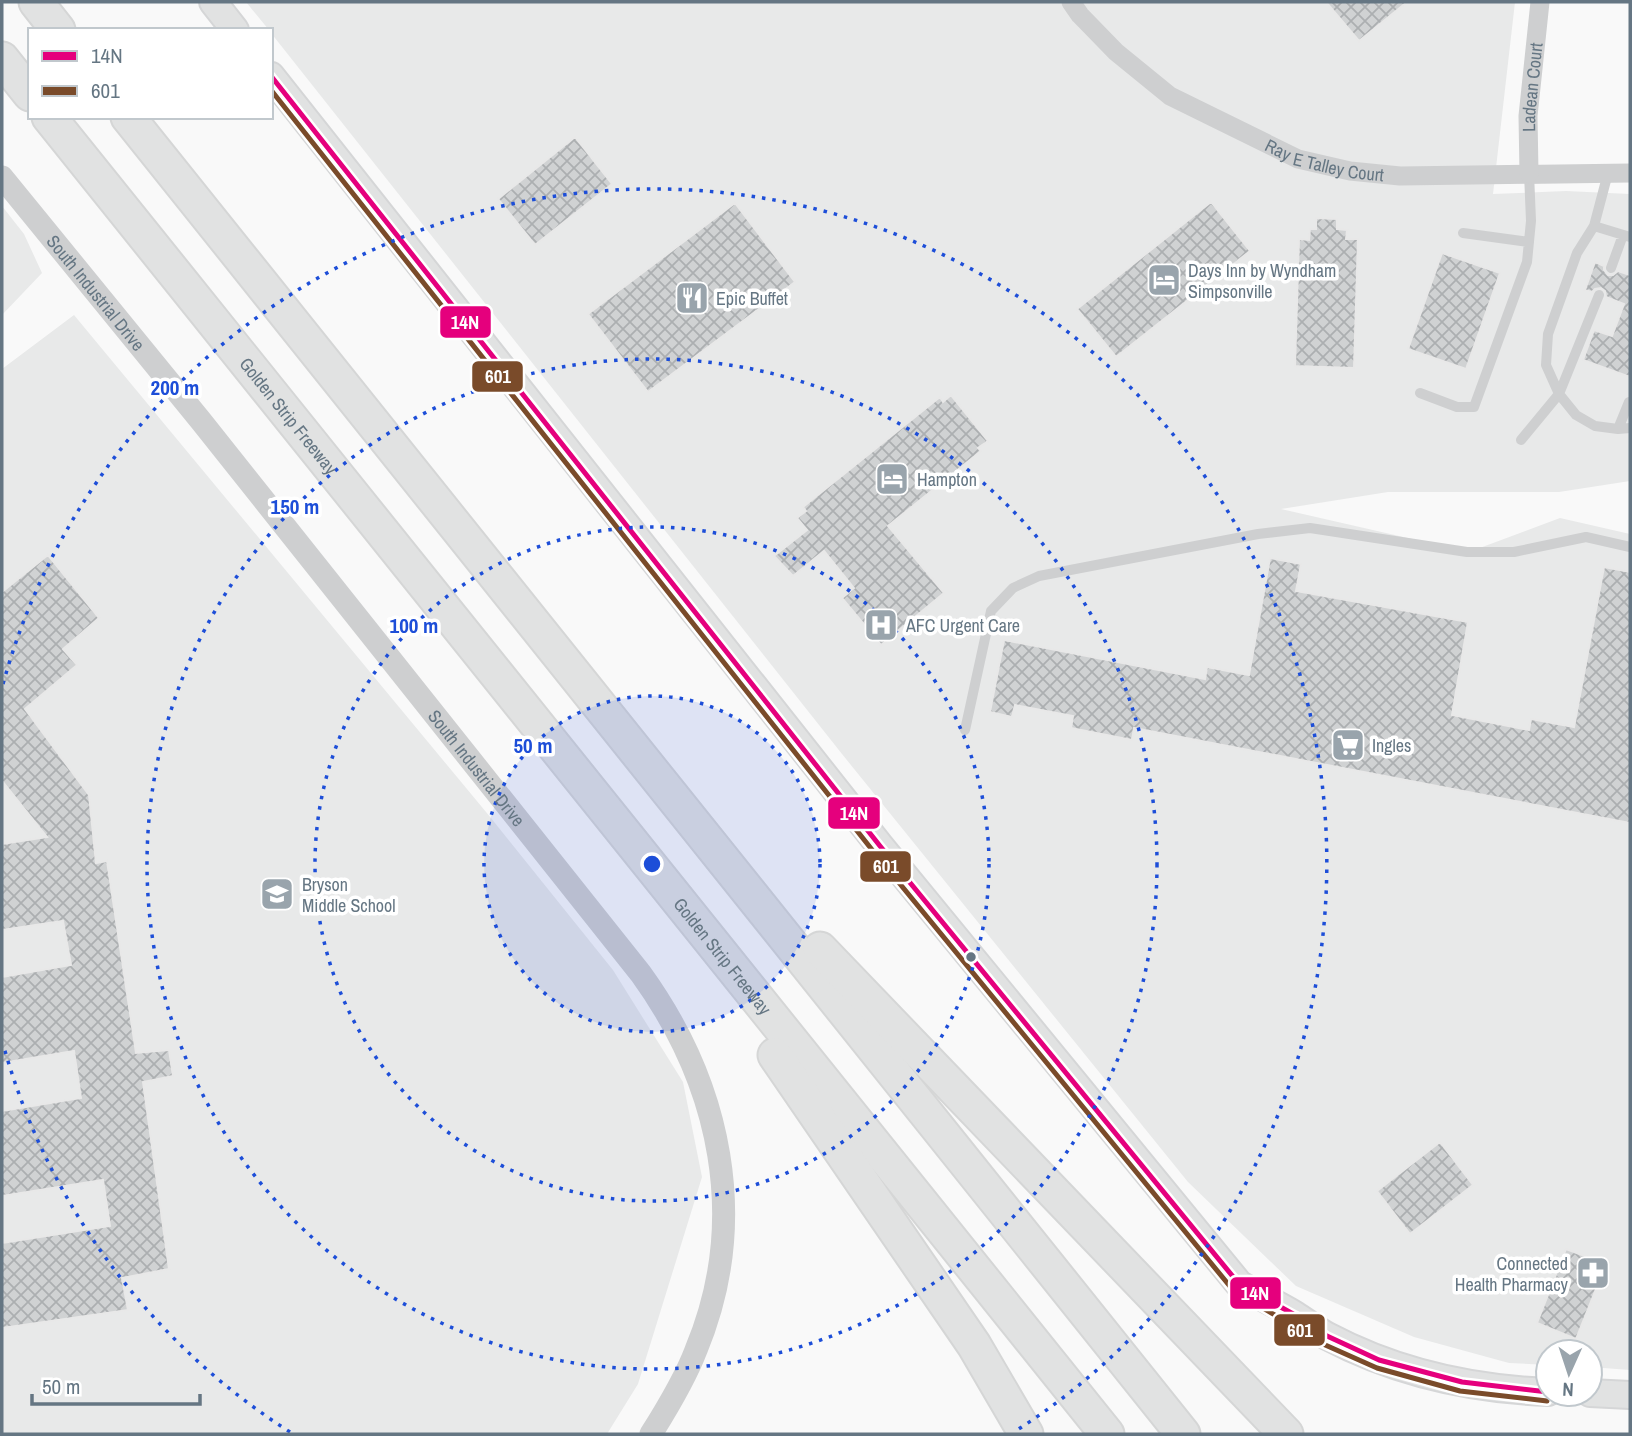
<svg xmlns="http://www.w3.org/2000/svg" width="1632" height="1436" font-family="'Archivo Narrow',sans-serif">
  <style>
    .built { fill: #e8e9e9 }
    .building { fill: url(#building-cross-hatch); stroke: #e8e8e8; stroke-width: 2 }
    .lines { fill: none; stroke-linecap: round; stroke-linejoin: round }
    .secondary-casing { stroke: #d5d6d7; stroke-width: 30 }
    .motorway-casing { stroke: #d5d6d6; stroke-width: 37 }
    .service { stroke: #cecfd0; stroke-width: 10 }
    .minor { stroke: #cecfd0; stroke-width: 19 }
    .tertiary { stroke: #cecfd0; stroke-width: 23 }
    .secondary { stroke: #e1e2e2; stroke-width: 26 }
    .motorway { stroke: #e1e2e2; stroke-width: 33 }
    .bus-1-casing { stroke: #fff; stroke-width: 10 }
    .bus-2-casing { stroke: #fff; stroke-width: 10 }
    .bus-1 { stroke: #e5007d; stroke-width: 5 }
    .bus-2 { stroke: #7a4b2a; stroke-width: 5 }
    .ring { fill: none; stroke: #1d4ed8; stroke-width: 3.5; stroke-dasharray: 3.5 7 }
    .bus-dot { fill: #657683; stroke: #fff; stroke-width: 2.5 }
    .labels { text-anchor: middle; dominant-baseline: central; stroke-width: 7; stroke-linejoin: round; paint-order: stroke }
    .street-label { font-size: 18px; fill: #657683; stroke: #fff }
    .poi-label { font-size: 18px; fill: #657683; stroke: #fff; text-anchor: start }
    .centre { fill: #1d4ed8; stroke: #fff; stroke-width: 3.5 }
    .ring-label { font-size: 21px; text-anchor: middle; font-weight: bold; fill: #1d4ed8; stroke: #fff; stroke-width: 7; stroke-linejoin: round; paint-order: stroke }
    .line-badge { stroke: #fff; stroke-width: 2.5 }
    .badge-label { font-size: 19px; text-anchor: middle; font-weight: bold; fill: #fff }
  </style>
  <defs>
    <pattern id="building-cross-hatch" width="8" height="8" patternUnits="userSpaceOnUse" patternTransform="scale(1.75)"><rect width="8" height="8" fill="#d0d2d3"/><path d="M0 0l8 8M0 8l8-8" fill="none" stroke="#acafb1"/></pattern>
  </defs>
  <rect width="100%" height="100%" fill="#f9f9f9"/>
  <!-- built -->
  <path class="built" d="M246 2H1515L1493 194 1566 191 1630 194V481L1559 492H1388L1281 509 1469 552 1560 518 1630 534V1370L1590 1367V1352H1548V1365L1509 1363 1414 1337 1296 1286 1188 1182 842 754 271 33V30H269Z
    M2 206 24 234 42 273 2 315Z
    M74 315 491 818 613 970 683 1082 702 1177 638 1384 607 1434H2V369Z"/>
  <!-- building -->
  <path class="building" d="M1326 2H1407L1359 41Z
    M575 137 612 184 535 245 498 199Z
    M1211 202 1250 251 1116 357 1077 309Z
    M735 203 795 282 648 392 588 314Z
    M1316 218 1337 219V229L1347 230 1346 239H1358L1354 368 1295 366 1299 239 1309 240 1310 229H1316Z
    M1442 253 1500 273 1466 369 1408 349Z
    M1595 262 1604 266V270L1608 275H1613L1618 271 1630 275V377L1583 360 1594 330 1612 336 1624 304 1606 297 1605 291 1601 288 1595 289 1592 292 1585 290Z
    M951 395 988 441 978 448 981 451 888 526 944 593 881 645 842 598 854 588 824 551 793 576 774 556 807 530 797 518 806 511 803 507 940 397 943 402Z
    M48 555 99 618 63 649 77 665 25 709 89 795 96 863 107 861 136 1053 169 1050 173 1076 143 1082 169 1269 122 1278 128 1310 2 1328V1243L110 1226 103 1180 2 1196V1111L81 1098 74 1051 2 1063V977L71 965 63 921 2 930V844L47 837 2 781V592Z
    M1270 558 1301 564 1296 591 1468 622 1452 715 1529 730 1531 719 1574 727 1604 567 1630 572V823L1134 728 1132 740 1071 728 1073 716 1015 705 1012 717 990 712 1004 640 1205 679 1207 667 1249 675Z
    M1440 1142 1473 1185 1410 1234 1377 1191Z
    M1566 1249 1606 1264 1576 1339 1537 1323Z"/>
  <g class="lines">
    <defs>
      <path id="secondary" d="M213 2 235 30
        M271 76 880 846 1239 1284C1257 1295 1277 1304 1295 1315 1306 1322 1316 1330 1327 1336 1395 1372 1471 1389 1548 1392
        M1590 1393 1630 1395"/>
      <g id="motorway">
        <path d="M36 2 58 30"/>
        <path d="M2 59 30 94"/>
        <path id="s4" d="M49 117 1107 1434"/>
        <path d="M128 117 1183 1434"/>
        <path d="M820 949 1286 1434"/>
        <path d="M775 1055 974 1345 1026 1434"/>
      </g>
    </defs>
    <!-- secondary casing -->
    <use href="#secondary" class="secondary-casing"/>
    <!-- motorway casing -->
    <use href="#motorway" class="motorway-casing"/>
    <!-- service -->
    <path class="service" d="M1608 173 1594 226 1577 253 1548 334 1546 365 1559 394 1576 415 1595 426 1618 429 1630 428
      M1594 226 1630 237
      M1463 233 1529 242
      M1611 268 1623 235
      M1420 393 1457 407H1474L1527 262 1531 221 1529 173
      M1618 429 1629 402
      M1521 440 1559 394 1599 295
      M965 730 991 611 1013 588 1039 576 1258 534 1310 528 1467 552H1514L1586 537 1630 547"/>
    <!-- minor -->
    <g class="minor">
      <path id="s1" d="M1071 2 1080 15 1116 52 1170 96 1298 159 1350 171 1400 176 1630 173"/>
      <path id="s2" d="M1529 173 1528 116 1540 2"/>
    </g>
    <!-- tertiary -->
    <path class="tertiary" id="s3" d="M2 177 201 421 641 974C721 1085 750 1220 696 1350 685 1379 668 1407 651 1434"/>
    <!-- secondary -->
    <use href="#secondary" class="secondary"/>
    <!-- motorway -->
    <use href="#motorway" class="motorway"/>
    <defs>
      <path id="bus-1" d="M271 76 880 846 1239 1284 1295 1315 1327 1336 1379 1360 1462 1382 1548 1392"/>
      <path id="bus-2" d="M271 90 873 851 1233 1290 1323 1344 1377 1368 1460 1391 1547 1401"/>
    </defs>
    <!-- bus-1 casing -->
    <use href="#bus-1" class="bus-1-casing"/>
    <!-- bus-2 casing -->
    <use href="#bus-2" class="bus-2-casing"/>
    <!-- bus-1 -->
    <use href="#bus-1" class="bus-1"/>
    <!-- bus-2 -->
    <use href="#bus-2" class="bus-2"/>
  </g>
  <!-- distance rings -->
  <circle cx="652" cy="864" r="168" fill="#1d4ed8" fill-opacity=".12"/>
  <g class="ring">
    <circle cx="652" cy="864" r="168"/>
    <circle cx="652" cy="864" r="337"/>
    <circle cx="652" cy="864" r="505"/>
    <path d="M290 1432A674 674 0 0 1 3 1044M3 684A674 674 0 1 1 1014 1432"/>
  </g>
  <!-- icons -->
  <defs>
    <symbol id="hotel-square" viewBox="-11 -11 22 22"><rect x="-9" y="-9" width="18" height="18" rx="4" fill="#99a4ac" stroke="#fff"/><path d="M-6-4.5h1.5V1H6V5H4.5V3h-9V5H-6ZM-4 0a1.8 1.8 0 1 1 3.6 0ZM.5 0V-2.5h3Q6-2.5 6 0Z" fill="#fff"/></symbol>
    <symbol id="restaurant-square" viewBox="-11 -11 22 22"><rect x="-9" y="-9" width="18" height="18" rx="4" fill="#99a4ac" stroke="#fff"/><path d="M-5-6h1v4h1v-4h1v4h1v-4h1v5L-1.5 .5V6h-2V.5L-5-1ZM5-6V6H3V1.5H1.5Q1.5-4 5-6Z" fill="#fff"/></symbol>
    <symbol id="hospital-square" viewBox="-11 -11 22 22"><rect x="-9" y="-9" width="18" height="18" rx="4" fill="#99a4ac" stroke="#fff"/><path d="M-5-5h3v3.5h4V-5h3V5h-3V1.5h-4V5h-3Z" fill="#fff"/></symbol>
    <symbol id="supermarket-square" viewBox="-11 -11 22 22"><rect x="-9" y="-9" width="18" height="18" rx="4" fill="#99a4ac" stroke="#fff"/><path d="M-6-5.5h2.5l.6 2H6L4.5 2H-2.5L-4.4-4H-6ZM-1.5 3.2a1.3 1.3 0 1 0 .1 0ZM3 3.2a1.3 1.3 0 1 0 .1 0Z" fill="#fff"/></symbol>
    <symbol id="school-square" viewBox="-11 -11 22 22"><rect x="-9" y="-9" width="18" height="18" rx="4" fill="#99a4ac" stroke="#fff"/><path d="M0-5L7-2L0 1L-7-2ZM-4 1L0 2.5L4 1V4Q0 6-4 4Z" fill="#fff"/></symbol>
    <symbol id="pharmacy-square" viewBox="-11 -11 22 22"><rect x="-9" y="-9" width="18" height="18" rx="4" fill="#99a4ac" stroke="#fff"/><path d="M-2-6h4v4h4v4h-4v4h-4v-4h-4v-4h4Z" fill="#fff"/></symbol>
  </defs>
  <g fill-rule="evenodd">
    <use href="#hotel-square" x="1145" y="261" width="38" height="38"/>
    <use href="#restaurant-square" x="673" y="279" width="38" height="38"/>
    <use href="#hotel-square" x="873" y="460" width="38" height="38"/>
    <use href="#hospital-square" x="862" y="606" width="38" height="38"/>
    <use href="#supermarket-square" x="1329" y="726" width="38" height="38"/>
    <use href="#school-square" x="258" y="875" width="38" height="38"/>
    <use href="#pharmacy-square" x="1574" y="1254" width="38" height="38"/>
  </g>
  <!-- markers -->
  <circle class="bus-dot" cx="971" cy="957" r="6"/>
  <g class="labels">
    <!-- street labels -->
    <g class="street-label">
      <text stroke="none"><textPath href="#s2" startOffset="86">Ladean Court</textPath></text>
      <text stroke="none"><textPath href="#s1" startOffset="306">Ray E Talley Court</textPath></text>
      <text stroke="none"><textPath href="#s3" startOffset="149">South Industrial Drive</textPath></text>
      <text stroke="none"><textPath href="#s4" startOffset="383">Golden Strip Freeway</textPath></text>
      <text stroke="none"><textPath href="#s3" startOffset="758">South Industrial Drive</textPath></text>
      <text stroke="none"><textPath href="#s4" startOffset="1076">Golden Strip Freeway</textPath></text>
    </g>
    <!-- poi labels -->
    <g class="poi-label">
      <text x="1188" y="270">Days Inn by Wyndham<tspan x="1188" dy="21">Simpsonville</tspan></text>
      <text x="716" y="298">Epic Buffet</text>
      <text x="917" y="479">Hampton</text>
      <text x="906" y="625">AFC Urgent Care</text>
      <text x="1372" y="745">Ingles</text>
      <text x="302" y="884">Bryson<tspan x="302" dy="21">Middle School</tspan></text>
      <text x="1568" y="1263" text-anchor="end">Connected<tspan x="1568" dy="21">Health Pharmacy</tspan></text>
    </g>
  </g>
  <circle cx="652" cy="864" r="10" class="centre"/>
  <g class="ring-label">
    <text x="175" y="395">200 m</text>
    <text x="295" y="514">150 m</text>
    <text x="414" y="633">100 m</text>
    <text x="533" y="753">50 m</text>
  </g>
  <g class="line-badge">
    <rect x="439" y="305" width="53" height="34" rx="7" fill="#e5007d"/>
    <rect x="471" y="360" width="53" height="33" rx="7" fill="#7a4b2a"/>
    <rect x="827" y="796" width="54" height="34" rx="7" fill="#e5007d"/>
    <rect x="859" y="850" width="53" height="33" rx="7" fill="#7a4b2a"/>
    <rect x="1229" y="1276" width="53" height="34" rx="7" fill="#e5007d"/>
    <rect x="1273" y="1313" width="53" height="34" rx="7" fill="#7a4b2a"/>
  </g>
  <g class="badge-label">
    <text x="465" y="329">14N</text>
    <text x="498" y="383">601</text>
    <text x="854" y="820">14N</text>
    <text x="886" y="873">601</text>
    <text x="1255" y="1300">14N</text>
    <text x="1300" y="1337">601</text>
  </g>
  <!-- border -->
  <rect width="1632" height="1436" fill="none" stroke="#657683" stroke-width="7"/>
  <!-- legend -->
  <rect x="28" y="28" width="245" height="91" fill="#ffffff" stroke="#c1c8cd" stroke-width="2"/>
  <rect x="42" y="51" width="35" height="10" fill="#e5007d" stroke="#c1c8cd" stroke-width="2"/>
  <text x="91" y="63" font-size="21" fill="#657683">14N</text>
  <rect x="42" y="86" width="35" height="10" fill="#7a4b2a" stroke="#c1c8cd" stroke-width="2"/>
  <text x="91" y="98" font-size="21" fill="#657683">601</text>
  <!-- north arrow -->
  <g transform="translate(1569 1373) rotate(183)"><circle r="33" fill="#ffffff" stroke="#c1c8cd" stroke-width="2"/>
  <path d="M0-5L12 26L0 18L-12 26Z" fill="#99a4ac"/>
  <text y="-10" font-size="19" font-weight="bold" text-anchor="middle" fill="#657683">N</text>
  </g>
  <!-- scale -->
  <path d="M32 1394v10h168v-10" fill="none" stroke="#657683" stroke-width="3.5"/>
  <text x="42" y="1394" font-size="21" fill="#657683" stroke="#ffffff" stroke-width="5" paint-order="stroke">50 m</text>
</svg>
